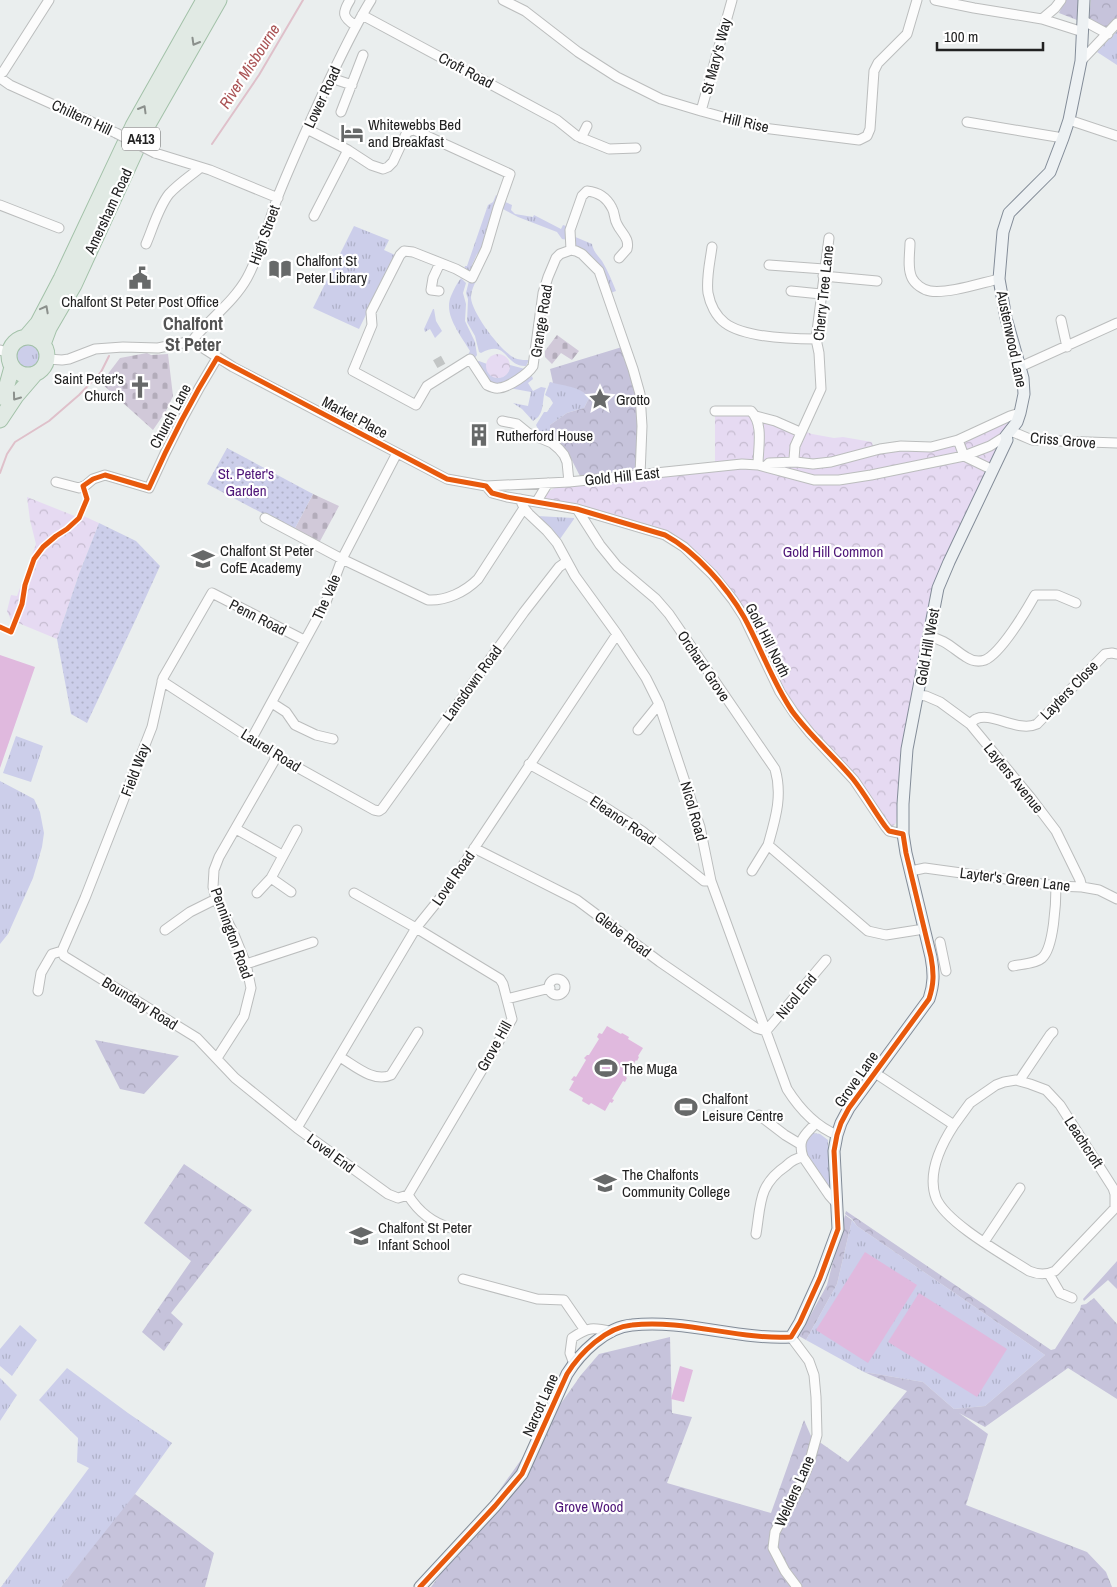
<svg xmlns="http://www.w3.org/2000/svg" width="1117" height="1587" font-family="'Archivo Narrow',sans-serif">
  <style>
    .grass { fill: url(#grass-tufts) }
    .forest { fill: url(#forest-crowns) }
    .cemetery { fill: url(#cemetery-stones) }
    .park { fill: url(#park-crowns) }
    .garden { fill: url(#garden-dots) }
    .pitch { fill: #e0b9de }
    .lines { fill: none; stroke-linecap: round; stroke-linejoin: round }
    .stream { stroke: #dfc0ca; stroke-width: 2 }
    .street-tunnel { stroke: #c2c5c5; stroke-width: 9; stroke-dasharray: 9 4.5; stroke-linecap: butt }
    .street-casing { stroke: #bbbdbd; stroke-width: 11 }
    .secondary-casing { stroke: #838c98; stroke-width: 13 }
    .highway-casing { stroke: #a2c1a8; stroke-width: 17 }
    .street { stroke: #fcfcfc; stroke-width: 9 }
    .secondary { stroke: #edf1f3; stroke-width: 11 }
    .highway { stroke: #e1eae4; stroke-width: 15 }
    .street-bridge-casing { stroke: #bbbdbd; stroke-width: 11; stroke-linecap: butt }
    .street-bridge { stroke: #fcfcfc; stroke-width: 9 }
    .cycleway-casing { stroke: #fff; stroke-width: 8 }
    .cycleway { stroke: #e8590c; stroke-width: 5 }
    .oneway { stroke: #8b908c }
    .labels { text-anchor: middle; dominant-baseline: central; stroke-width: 4.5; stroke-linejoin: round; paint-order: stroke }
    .shield { fill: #fff; stroke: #646464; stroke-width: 1 }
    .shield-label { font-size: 14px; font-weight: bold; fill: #212121 }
    .street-label { font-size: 15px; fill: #212121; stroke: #fff }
    .poi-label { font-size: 15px; fill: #212121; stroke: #fff; text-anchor: start }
    .park-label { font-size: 15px; fill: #4e1578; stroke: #fff }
    .water-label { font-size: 16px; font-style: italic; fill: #aa5455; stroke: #fff }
    .quarter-label { font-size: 18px; font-weight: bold; fill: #545454; stroke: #fff }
  </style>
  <defs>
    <pattern id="grass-tufts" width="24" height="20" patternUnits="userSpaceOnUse" patternTransform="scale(1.25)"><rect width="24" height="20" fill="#ccceea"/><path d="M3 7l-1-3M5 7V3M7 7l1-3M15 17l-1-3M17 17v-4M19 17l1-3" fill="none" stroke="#afb1c8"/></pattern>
    <pattern id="forest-crowns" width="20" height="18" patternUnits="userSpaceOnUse" patternTransform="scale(1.25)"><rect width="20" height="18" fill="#c6c3db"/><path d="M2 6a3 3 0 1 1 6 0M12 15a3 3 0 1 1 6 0" fill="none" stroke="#aaa7bc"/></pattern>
    <pattern id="cemetery-stones" width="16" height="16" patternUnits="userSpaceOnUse" patternTransform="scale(1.25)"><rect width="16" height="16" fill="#d1c9d9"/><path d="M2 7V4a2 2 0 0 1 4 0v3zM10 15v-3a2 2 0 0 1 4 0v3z" fill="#b3acba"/></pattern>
    <pattern id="park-crowns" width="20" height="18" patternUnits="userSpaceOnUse" patternTransform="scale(1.25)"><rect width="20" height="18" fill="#e6daf2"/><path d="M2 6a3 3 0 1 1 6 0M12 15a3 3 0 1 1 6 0" fill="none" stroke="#c5bbcf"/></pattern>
    <pattern id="garden-dots" width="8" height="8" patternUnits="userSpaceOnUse" patternTransform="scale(1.25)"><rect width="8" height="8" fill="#ccceea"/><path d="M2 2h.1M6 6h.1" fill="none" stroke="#afb1c8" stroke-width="1.8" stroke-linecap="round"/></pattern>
  </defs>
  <rect width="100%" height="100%" fill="#eaeeee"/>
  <!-- grass -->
  <path class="grass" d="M1117 31V65L1097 52Z
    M496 195 498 196 488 233 480 252 477 254 472 265 474 268C470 270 468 272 464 270L465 266H467L488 205 493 202Z
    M503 201 512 205 511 210 515 214 533 217 534 215 561 229 563 225 569 227 568 240 562 239 557 232 518 217 501 208Z
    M354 226 389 240 384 250 395 255 359 329 313 308Z
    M573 236 592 244C593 251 598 256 602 261 608 271 612 281 616 291L610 293 604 274 575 248Z
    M461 278 466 283 463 293 466 304 465 321 475 342 477 355 474 359 470 354 468 355 470 351C461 335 443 315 451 296 454 289 457 283 461 278Z
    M477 279C474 285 471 291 471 298 472 313 502 354 517 359 521 360 525 360 529 360L526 366C504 367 508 338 481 353L479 352 475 336 467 322 468 299 466 293 469 281 473 282Z
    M433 309H434L436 321 442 331 435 338 430 329 425 332 424 329Z
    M15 357a14 14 0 1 1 28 0a14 14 0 1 1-28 0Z
    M479 361 487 364 490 375C500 381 509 376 510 365L525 369C516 377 497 391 486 379 482 374 479 368 476 362Z
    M532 376 533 379 528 383 533 391 541 387 546 388C541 400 546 414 533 421L522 409 513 403 528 406 531 392 509 388Z
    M550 382C562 384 582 386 589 398L584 408 567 413 550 425V437L540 433 536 425 544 412H547L553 403 550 398 545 395Z
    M537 516 574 518V519L560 539 550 527Z
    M16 736 43 746 31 782 3 773Z
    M0 781 34 799 40 812 44 833 42 847 33 878 8 934 0 944Z
    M813 1133 820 1134 828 1140 830 1191 803 1150 807 1137Z
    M852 1220 857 1226 1045 1355 985 1406 954 1409 923 1382 864 1372 806 1340 837 1284Z
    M20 1325 37 1340 12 1376 0 1366V1349Z
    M67 1368 128 1413 172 1443 122 1512 61 1587H1L89 1468 77 1462 78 1438 39 1400Z
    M0 1378 17 1395 0 1421Z"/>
  <!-- forest -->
  <path class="forest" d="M1065 0H1078L1077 20 1059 13Z
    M1091 0H1117V20L1107 31 1089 18Z
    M622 347 628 362 637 399V469L580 476C571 459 568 447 550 437V425L567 413 584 408 589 398C582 387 565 386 553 383L550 369Z
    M95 1040 179 1056 144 1094 120 1089Z
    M184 1164 252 1210 171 1313 183 1324 164 1351 142 1332 191 1261 144 1223Z
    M846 1211 1051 1350 1055 1349 1080 1310 1081 1305 1086 1304 1094 1298 1117 1324V1399L1068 1368 985 1427 959 1413 988 1434 966 1505 1087 1552 1106 1572 1112 1587H431L581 1375 599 1354 670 1337 672 1413 692 1417 667 1483 771 1513 804 1420 811 1436 848 1462 907 1391 864 1372 923 1382 954 1409 985 1406 1045 1355 857 1226 852 1219 845 1214Z
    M845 1215 852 1220 837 1284 806 1340 799 1336 827 1285Z
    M1117 1261V1289L1108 1280 1084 1301 1083 1299Z
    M135 1494 214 1553 205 1587H61Z"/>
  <!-- cemetery -->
  <path class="cemetery" d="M557 335 579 351 572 360 561 353 552 364 545 357V351Z
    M147 353 151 355 168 354 173 396 166 411 153 430 101 383 120 358Z
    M313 494 339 506 319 543 294 530Z"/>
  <!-- park -->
  <path class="park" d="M486 366a12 12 0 1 1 24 0a12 12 0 1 1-24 0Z
    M715 412H746L812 434 834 438 843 437 872 442 874 451 917 449 1013 419 998 445 938 579 904 747 896 823 893 826 890 827 792 706 752 628 681 541 544 498 546 493 556 487 715 469Z
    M27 497 77 517 79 514 99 523 79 574 57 639 11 620 7 611 11 595 17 596 36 544 30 520Z"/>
  <!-- garden -->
  <path class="garden" d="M227 448 313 494 294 530 207 484Z
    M99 523 136 541 160 566 135 621 87 723 71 714 57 639 79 574Z"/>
  <!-- pitch -->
  <path class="pitch" d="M0 655 35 667 0 768Z
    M607 1026 621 1034 622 1033 629 1037 628 1039 643 1048 638 1056 639 1057 637 1061 636 1060 626 1077 627 1078 625 1082 623 1081 612 1099 614 1100 612 1103 610 1102 605 1111 591 1103 589 1105 582 1101 583 1098 569 1090 574 1081 571 1080 574 1076 576 1077 586 1060 584 1058 587 1055H589L599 1039 597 1037 599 1033 602 1034Z
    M865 1252 917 1285 868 1363 816 1330Z
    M919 1293 1007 1349 977 1397 888 1342Z
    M680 1366 693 1370 684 1402 671 1399Z"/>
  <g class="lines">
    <!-- stream -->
    <path class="stream" d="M212 144 259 75 303 0
      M0 473 7 454 15 442 49 421 79 395 101 372 109 356"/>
    <!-- street-tunnel -->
    <path class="street-tunnel" d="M437 358 442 367"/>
    <defs>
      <path id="street" d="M350 0C342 13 342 17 356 26
        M503 0 525 11 578 52 617 77 661 99 701 111 763 128 859 140 867 136 870 129 874 71 878 63 907 34 917 0
        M935 0 974 8 1042 19 1083 32
        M362 15 557 120 577 136 609 149 636 148
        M1042 19 1055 8 1061 0
        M1084 21 1108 34
        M1081 61 1117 23
        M0 74 3 72 49 0
        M0 78 10 85 116 133
        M331 78 352 85
        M701 111 732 0
        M341 112 363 55
        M1069 120 1117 136
        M967 122 1063 138
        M307 129 348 150 371 165 383 169 388 167 393 162 406 134 409 131 414 130 510 174 498 208 486 249 472 278 456 269 413 252 404 251 400 255 371 312 372 325 353 371 416 405 427 386 470 359 487 385C491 387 495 389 499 388 509 387 528 374 533 366L543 293 548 277 556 258 560 254 571 250 576 251 582 254 599 271 633 369 640 394 642 426 640 475
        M581 138 587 126
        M155 153 210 170 278 198
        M0 205 59 228
        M314 216 348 150
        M910 243C910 253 907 268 912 278 915 284 923 290 930 291 948 294 981 283 999 279
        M146 244C153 228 158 208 169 194 178 184 190 176 200 168
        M712 247C710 262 706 278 708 293 710 304 716 316 725 323 745 338 791 339 816 339
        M571 250 570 230 582 196 587 191C598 192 607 198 612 208 615 213 614 219 617 224 621 233 630 238 627 249L619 258
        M769 265 824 269
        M823 276 877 281
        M439 291 431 290 433 278 440 263
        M791 291 821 294
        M1061 320 1067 347
        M192 341 233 367 447 479 486 486 569 482 742 464 758 465 814 480H839L871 475 964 456 990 446 1006 436
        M0 350 9 353
        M48 359 62 360 69 359 95 349 123 347 158 348 192 341C209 319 233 303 247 278 261 252 268 224 278 196 292 161 308 126 324 91 339 60 353 29 371 0
        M1020 367 1117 323
        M715 411H751C764 424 758 448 758 465
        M756 416 775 421 800 432
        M502 421 517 424 528 433 552 443 559 449 564 455 567 462 569 482
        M1011 431 1032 440 1117 443
        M958 440 964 456 993 470
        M796 462 813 464 831 462 880 449 901 446 931 447 958 440 1010 416 1020 413
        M766 466 769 463 796 462 794 459 795 446 821 389 819 353 816 339 829 238
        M56 482 79 488 86 485 93 479 105 475 149 488C169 443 191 400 217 358
        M486 486 492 493 507 497 577 509 665 535 684 547 713 575 733 600 744 617 780 692 794 713 810 733 854 780 885 826 889 831 903 834
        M520 499 524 508 529 514 547 531 557 543 575 576 617 634 646 678 659 704 700 827 711 881 787 1089C799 1108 815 1126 837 1135
        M537 501 548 483
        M577 509 600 545 617 566 656 599 669 614 775 769C783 796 775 820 768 845L868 931 886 935 924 929
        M265 518 342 559 428 600C446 601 465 592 478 579L524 508
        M929 637C945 639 953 649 966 657 972 661 979 662 985 660 1001 653 1026 611 1035 595H1057L1076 603
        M162 681 277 756 374 810 379 811 382 809 524 612 559 567 566 562
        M918 695 926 696 940 702 970 724 1031 798 1056 831 1080 880 1082 887
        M272 703 286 712 295 725 316 735 333 739
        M970 724C972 722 974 720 976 719 991 711 1018 733 1037 724L1105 654 1112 653 1117 654
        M638 730 659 704
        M252 738 326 602 342 559 397 453
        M529 764 594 800 642 831 704 881H711
        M236 829 282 855
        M474 848 577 900 660 962 756 1028 766 1031 826 960
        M752 871 768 845
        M911 871 925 868 1056 886 1082 887 1099 890 1117 899
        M271 878 291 892
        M257 893 271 878 297 830
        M354 893 416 928 500 979 503 984 512 1019 408 1195
        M165 930 190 912 216 899
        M940 942 946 971
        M62 951 85 898 152 727 163 678 212 593 304 640
        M62 951 64 956 197 1038 235 1078 297 1128 388 1194 398 1198 408 1195C418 1211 432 1223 451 1228
        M246 964 313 942
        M1013 966C1022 964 1035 964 1042 958 1054 948 1056 901 1056 886
        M549 987a8 8 0 1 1 16 0a8 8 0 1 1-16 0Z
        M38 991 41 973 52 954 62 951
        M507 999 550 988
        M340 1057C355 1066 374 1083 391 1075L418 1032
        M217 1058 244 1016 251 988 246 964 233 932 216 899 213 887 214 870 219 857 277 756
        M875 1073 954 1125 970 1103 996 1085 1004 1082 1016 1080 1030 1084 1046 1090 1060 1105 1113 1188 1115 1194V1208L1055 1271C1046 1275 1039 1275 1029 1271 1006 1256 946 1223 936 1198 927 1174 941 1145 954 1125
        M1019 1081 1050 1035 1053 1032
        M759 1115 785 1135 800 1144
        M816 1123C805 1135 797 1139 803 1157L829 1195 837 1204
        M297 1128 416 928 445 892 617 634
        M756 1234C761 1204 758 1185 786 1166 791 1161 796 1158 803 1157
        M984 1242 1020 1188
        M1049 1274 1060 1293 1072 1298
        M463 1279 537 1299 564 1300 584 1329
        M791 1337 809 1361 814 1375 816 1397 817 1435 809 1464 800 1486 775 1532 773 1548 785 1571 797 1587
        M574 1364 570 1353 572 1338C588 1327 593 1327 612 1332"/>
      <path id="secondary" d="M420 1587 495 1506 522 1474 567 1374C580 1353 606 1327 632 1325 685 1319 738 1340 791 1337L800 1322 820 1278 838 1229 834 1151 837 1135 841 1123 849 1108 929 999C934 984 934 973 931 957L906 853 903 834V804L907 749 938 588 949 562 1007 440 1006 436 1017 422 1020 413 1024 394 1023 378 1006 318 999 279 1003 232 1009 213 1050 172 1063 138 1069 120 1081 61 1084 0"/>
      <path id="highway" d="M9 356a19 19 0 1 1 38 0a19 19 0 1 1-38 0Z
        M26 337 38 323 61 279 133 126 204 0
        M43 344 49 328 74 285 146 128 219 0
        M0 397 7 385 12 367
        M0 420 16 396 34 375"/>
    </defs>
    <!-- street casing -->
    <use href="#street" class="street-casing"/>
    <!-- secondary casing -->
    <use href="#secondary" class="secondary-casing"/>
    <!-- highway casing -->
    <use href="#highway" class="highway-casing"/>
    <!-- street -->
    <use href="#street" class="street"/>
    <!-- secondary -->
    <use href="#secondary" class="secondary"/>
    <!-- highway -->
    <use href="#highway" class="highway"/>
    <defs>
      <path id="street-bridge" d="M116 133 155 153"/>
    </defs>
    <!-- street-bridge casing -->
    <use href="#street-bridge" class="street-bridge-casing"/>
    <!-- street-bridge -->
    <use href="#street-bridge" class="street-bridge"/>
    <defs>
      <path id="cycleway" d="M0 627 11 632 22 604 25 585 34 559 43 547 56 536 67 529 79 518 87 499 83 486 93 479 105 475 149 488C169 443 191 400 217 358L447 479 486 486 492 493 507 497 577 509 665 535C695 551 727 587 744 617 761 648 772 681 792 711 810 736 834 756 853 779 865 794 874 811 885 826L889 831 903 834 906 853 931 957C934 973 934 984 929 999L849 1108 841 1123 837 1135 834 1151 838 1229 820 1278 800 1322 791 1337C738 1340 685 1319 632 1325 606 1327 580 1353 567 1374L522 1474 495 1506 420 1587"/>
    </defs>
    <!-- cycleway casing -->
    <use href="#cycleway" class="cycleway-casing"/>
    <!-- cycleway -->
    <use href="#cycleway" class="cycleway"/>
  </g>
  <!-- one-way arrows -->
  <defs><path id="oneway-chevron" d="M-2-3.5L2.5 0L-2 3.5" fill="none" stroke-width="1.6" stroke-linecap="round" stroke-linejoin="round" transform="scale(1.25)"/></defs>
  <g class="oneway">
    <use href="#oneway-chevron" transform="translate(195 42) rotate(120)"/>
    <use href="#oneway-chevron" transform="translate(143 109) rotate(-60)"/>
    <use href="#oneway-chevron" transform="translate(45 309) rotate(-62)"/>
    <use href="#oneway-chevron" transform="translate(16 397) rotate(126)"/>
  </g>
  <!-- icons -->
  <defs>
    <symbol id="hotel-bare" viewBox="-9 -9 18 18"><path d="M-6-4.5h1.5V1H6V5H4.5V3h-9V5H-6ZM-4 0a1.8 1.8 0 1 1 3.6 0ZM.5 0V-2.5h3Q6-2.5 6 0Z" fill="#676969" stroke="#fff" stroke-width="2.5" paint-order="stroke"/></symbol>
    <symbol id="library-bare" viewBox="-9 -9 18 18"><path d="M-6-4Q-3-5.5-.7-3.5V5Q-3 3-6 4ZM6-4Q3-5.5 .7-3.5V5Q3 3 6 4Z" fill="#676969" stroke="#fff" stroke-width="2.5" paint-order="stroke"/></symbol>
    <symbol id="civic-bare" viewBox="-9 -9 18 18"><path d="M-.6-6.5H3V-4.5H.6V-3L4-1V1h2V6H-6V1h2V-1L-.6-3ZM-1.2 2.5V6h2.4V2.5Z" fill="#676969" stroke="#fff" stroke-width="2.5" paint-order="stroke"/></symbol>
    <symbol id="church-bare" viewBox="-9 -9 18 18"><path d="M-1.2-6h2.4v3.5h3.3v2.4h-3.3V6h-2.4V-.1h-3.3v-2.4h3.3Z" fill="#676969" stroke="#fff" stroke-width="2.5" paint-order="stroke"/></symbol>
    <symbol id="sight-bare" viewBox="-9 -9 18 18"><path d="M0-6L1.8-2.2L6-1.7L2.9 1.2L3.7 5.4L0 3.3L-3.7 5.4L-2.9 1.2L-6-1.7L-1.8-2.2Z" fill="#676969" stroke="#fff" stroke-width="2.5" paint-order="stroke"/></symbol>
    <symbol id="building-bare" viewBox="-9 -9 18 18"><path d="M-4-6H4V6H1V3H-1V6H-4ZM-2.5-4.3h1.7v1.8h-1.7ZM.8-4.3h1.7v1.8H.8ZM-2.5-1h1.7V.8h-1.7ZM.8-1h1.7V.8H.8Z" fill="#676969" stroke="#fff" stroke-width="2.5" paint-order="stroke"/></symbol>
    <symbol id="school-bare" viewBox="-9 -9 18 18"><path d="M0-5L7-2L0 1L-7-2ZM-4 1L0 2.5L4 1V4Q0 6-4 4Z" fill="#676969" stroke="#fff" stroke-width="2.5" paint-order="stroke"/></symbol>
    <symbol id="stadium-bare" viewBox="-9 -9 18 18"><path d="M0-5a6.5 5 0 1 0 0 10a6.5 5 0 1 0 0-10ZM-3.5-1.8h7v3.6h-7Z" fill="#676969" stroke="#fff" stroke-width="2.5" paint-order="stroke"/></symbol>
  </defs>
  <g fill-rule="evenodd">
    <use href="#hotel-bare" x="336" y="117" width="32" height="32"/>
    <use href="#library-bare" x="264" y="253" width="32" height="32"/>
    <use href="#civic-bare" x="124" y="262" width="32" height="32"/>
    <use href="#church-bare" x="124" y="371" width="32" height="32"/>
    <use href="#sight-bare" x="584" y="383" width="32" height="32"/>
    <use href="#building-bare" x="463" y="419" width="32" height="32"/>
    <use href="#school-bare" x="187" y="543" width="32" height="32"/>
    <use href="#stadium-bare" x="590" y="1052" width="32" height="32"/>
    <use href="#stadium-bare" x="670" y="1091" width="32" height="32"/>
    <use href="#school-bare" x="589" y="1167" width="32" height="32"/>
    <use href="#school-bare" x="345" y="1220" width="32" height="32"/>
  </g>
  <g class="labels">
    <!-- shield labels -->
    <rect class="shield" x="122" y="127.5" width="38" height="23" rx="4"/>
    <g class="shield-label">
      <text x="141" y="139">A413</text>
    </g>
    <!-- street labels -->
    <g class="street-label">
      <text transform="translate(716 56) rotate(-75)">St Mary's Way</text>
      <text transform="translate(466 70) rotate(28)">Croft Road</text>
      <text transform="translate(322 97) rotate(-65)">Lower Road</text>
      <text transform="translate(82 117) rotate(25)">Chiltern Hill</text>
      <text transform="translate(746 122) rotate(13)">Hill Rise</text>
      <text transform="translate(108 211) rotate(-65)">Amersham Road</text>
      <text transform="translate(264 235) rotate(-70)">High Street</text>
      <text transform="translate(823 293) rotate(-84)">Cherry Tree Lane</text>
      <text transform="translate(541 321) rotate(-81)">Grange Road</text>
      <text transform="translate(1012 339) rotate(78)">Austenwood Lane</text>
      <text transform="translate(170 416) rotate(-62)">Church Lane</text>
      <text transform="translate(355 417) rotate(28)">Market Place</text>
      <text transform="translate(1063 440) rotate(5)">Criss Grove</text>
      <text transform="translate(622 476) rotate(-6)">Gold Hill East</text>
      <text transform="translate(326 597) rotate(-66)">The Vale</text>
      <text transform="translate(258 617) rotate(27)">Penn Road</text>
      <text transform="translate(768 640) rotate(63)">Gold Hill North</text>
      <text transform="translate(927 647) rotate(-80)">Gold Hill West</text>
      <text transform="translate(704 666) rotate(56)">Orchard Grove</text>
      <text transform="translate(472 683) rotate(-54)">Lansdown Road</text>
      <text transform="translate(1069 690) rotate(-46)">Layters Close</text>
      <text transform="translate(271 750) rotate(32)">Laurel Road</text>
      <text transform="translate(135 770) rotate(-69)">Field Way</text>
      <text transform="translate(1014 778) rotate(51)">Layters Avenue</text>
      <text transform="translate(694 811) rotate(74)">Nicol Road</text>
      <text transform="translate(623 820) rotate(34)">Eleanor Road</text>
      <text transform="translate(453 878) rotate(-55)">Lovel Road</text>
      <text transform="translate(1015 879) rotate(7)">Layter's Green Lane</text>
      <text transform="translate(232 933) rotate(70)">Pennington Road</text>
      <text transform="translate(623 934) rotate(37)">Glebe Road</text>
      <text transform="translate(796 996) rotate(-50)">Nicol End</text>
      <text transform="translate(140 1003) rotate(32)">Boundary Road</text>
      <text transform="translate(494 1046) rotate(-61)">Grove Hill</text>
      <text transform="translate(856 1079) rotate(-55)">Grove Lane</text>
      <text transform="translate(1084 1142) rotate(57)">Leachcroft</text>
      <text transform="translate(331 1153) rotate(36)">Lovel End</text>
      <text transform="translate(540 1405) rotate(-66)">Narcot Lane</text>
      <text transform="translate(794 1491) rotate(-66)">Welders Lane</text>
    </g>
    <!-- poi labels -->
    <g class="poi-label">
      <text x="368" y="124">Whitewebbs Bed<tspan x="368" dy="17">and Breakfast</tspan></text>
      <text x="296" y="260">Chalfont St<tspan x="296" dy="17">Peter Library</tspan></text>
      <text x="140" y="301" text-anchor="middle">Chalfont St Peter Post Office</text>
      <text x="124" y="378" text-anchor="end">Saint Peter's<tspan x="124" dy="17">Church</tspan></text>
      <text x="616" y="399">Grotto</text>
      <text x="496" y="435">Rutherford House</text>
      <text x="220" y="550">Chalfont St Peter<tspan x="220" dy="17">CofE Academy</tspan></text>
      <text x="622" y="1068">The Muga</text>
      <text x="702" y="1098">Chalfont<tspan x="702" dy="17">Leisure Centre</tspan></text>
      <text x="622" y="1174">The Chalfonts<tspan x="622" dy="17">Community College</tspan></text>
      <text x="378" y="1227">Chalfont St Peter<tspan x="378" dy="17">Infant School</tspan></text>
    </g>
    <!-- park labels -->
    <g class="park-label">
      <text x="246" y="473">St. Peter's<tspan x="246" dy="17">Garden</tspan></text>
      <text x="833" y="551">Gold Hill Common</text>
      <text x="589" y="1506">Grove Wood</text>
    </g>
    <!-- water labels -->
    <g class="water-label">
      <text transform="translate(249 66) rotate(-57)">River Misbourne</text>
    </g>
    <!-- quarter labels -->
    <g class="quarter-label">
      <text x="193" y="323">Chalfont<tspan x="193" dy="21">St Peter</tspan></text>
    </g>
  </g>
  <!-- scale -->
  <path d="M937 42v8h106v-8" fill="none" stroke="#212121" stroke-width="2.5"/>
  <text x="944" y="42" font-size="15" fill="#212121" stroke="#ffffff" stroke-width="4" paint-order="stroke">100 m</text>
</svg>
